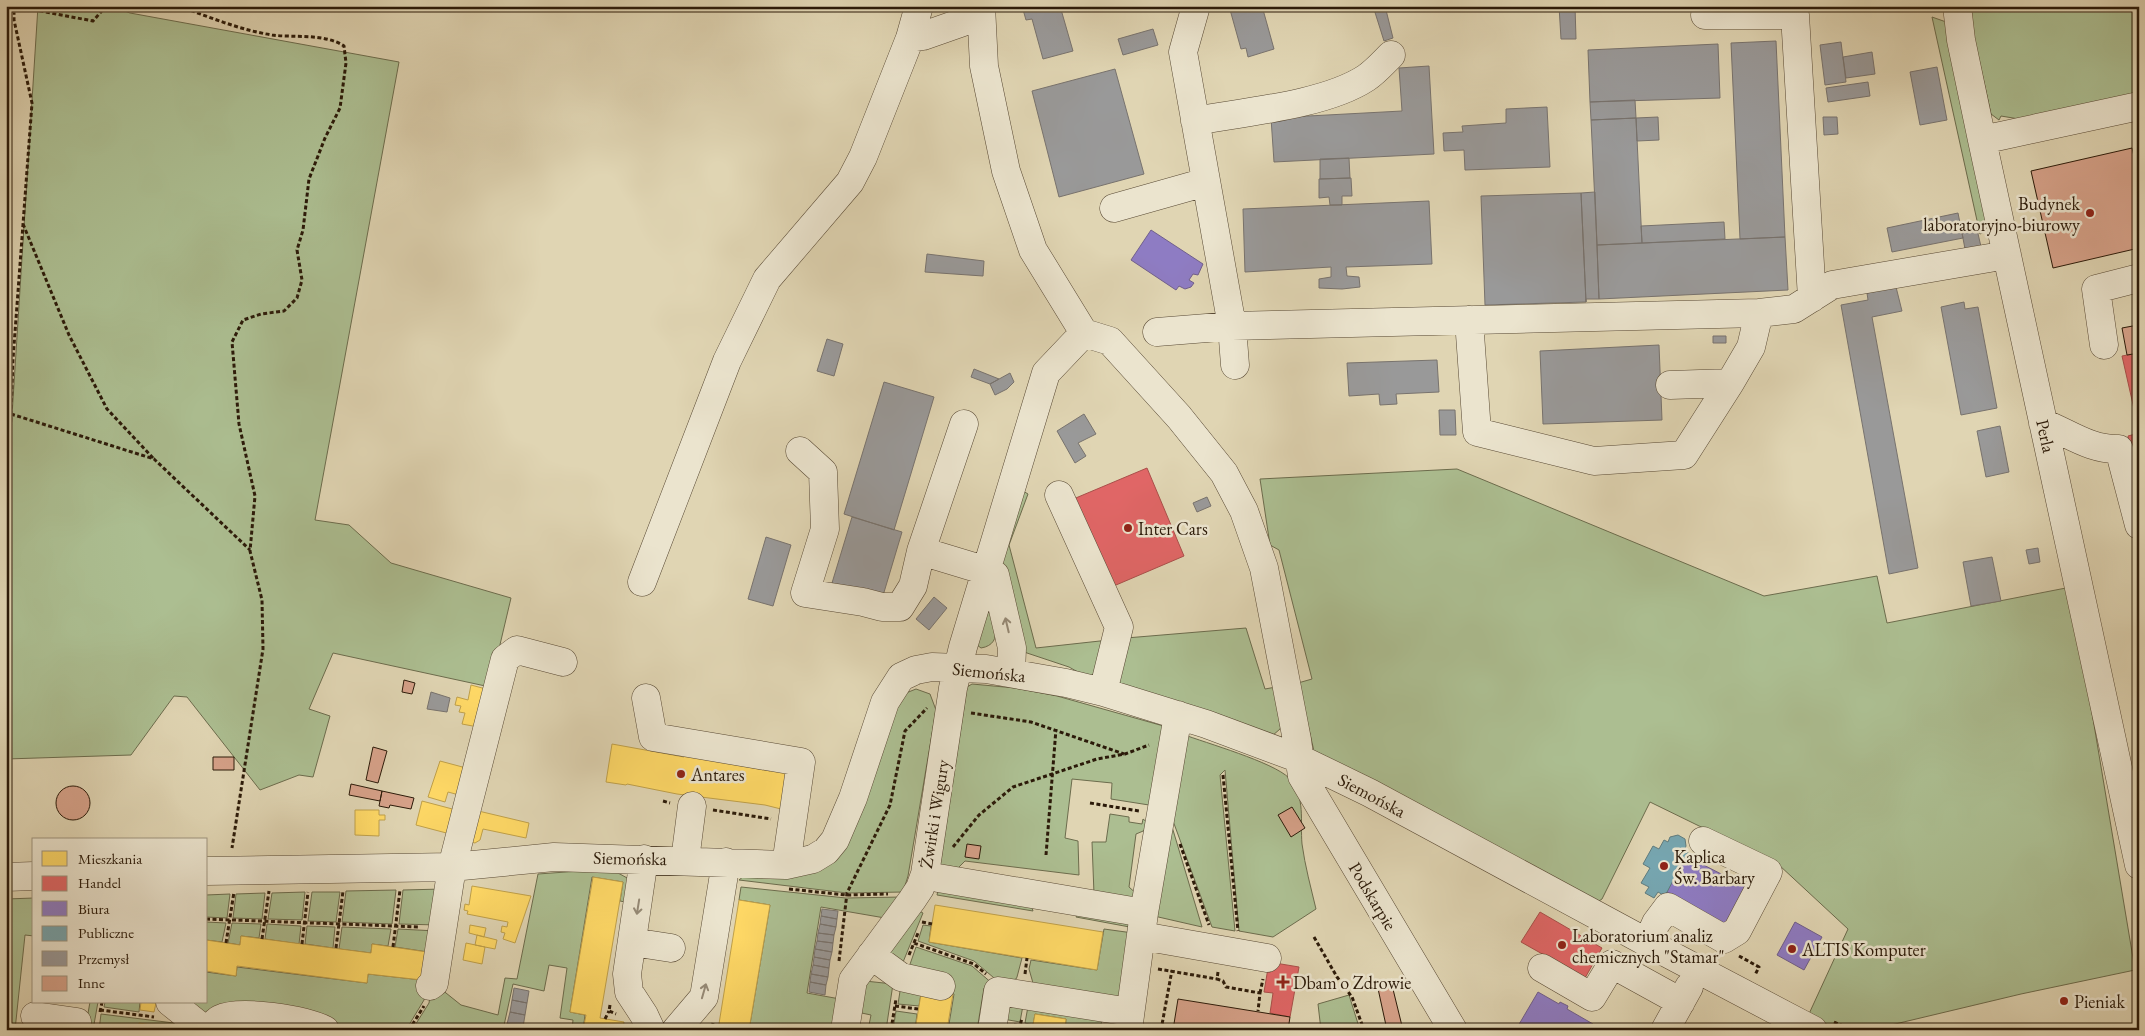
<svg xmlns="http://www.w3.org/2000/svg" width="2145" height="1036" font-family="'EB Garamond',serif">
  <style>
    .green { fill: #acbe91; stroke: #6c6c4d }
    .homes { fill: #ffd966; stroke: #bfa04a }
    .shops { fill: #e06666; stroke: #aa4f4a }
    .offices { fill: #8e7cc3; stroke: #705f8b }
    .public { fill: #76a5af; stroke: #607b7d }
    .industry { fill: #999; stroke: #78736e }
    .building { fill: #d7a28a; stroke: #2b1a09 }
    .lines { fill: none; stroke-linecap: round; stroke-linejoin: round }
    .minor-casing { stroke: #584934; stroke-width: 29 }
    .path { stroke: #2b1a09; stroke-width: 3; stroke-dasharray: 4 2.5; stroke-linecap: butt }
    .minor { stroke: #ebe4ce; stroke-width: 28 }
    .oneway { stroke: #958975 }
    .poi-dot { fill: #8f2418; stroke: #ebe4ce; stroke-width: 2 }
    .labels { text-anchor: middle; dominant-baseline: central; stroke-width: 5; stroke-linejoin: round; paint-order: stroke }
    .poi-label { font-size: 18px; fill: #2b1a09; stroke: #ebe4ce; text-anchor: start }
    .street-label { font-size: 18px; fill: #2b1a09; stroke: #ebe4ce }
  </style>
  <rect width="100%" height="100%" fill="#e0d5b3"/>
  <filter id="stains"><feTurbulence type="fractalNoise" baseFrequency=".004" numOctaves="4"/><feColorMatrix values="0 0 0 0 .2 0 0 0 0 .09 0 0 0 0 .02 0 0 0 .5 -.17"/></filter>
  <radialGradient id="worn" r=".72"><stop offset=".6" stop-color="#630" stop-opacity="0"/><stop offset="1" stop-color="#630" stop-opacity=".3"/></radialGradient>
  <!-- green -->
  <path class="green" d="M38 6H111L130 13 399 62 315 520 349 525 391 563 511 598 490 687 333 653 309 709 330 716 313 777 299 775 260 790 187 697 174 696 131 755 6 759V510Z
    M1967 6H2139V93L2019 119 2001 116 1999 120 1991 114Z
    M1932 17 1949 23 1986 219V231L1980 234Z
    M1457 469 1764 596 1877 576 1887 623 2071 587 2135 970 2021 994 1891 1025 1889 1030H1840L1808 1016 1848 929 1779 865 1650 802 1602 899 1596 903 1314 751 1298 683 1312 679 1279 550 1270 545 1260 479Z
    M1023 491 1028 494 1009 545 1036 648 1109 640 1101 670 1092 676H1085L1069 667 1024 652 1000 555Z
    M987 601C993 616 1006 644 981 648L977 645Z
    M1246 628 1265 689 1276 687 1282 723 1280 729 1272 736 1122 685 1119 681 1126 638Z
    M972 684 1015 688 1057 696 1167 727 1149 805 1111 799 1112 783 1072 779 1065 838 1078 841 1079 875 965 861 953 873 940 865 967 687Z
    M916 689 930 694 936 710 908 876 903 892 847 893 739 880 744 876 811 873 895 705 906 693Z
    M1182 734C1206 743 1273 762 1289 778 1306 796 1300 822 1302 844 1305 866 1311 888 1316 909L1273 937 1239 931 1225 770 1220 775 1235 931 1212 927 1169 810Z
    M1110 814 1129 817V822L1142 824 1143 819 1148 823V829L1136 834 1129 887 1139 896 1137 898 1094 894 1092 842H1106Z
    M1170 820 1202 927 1154 916Z
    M594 870 618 873 629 879 625 902 620 901 623 882 592 877 570 1012 585 1015 583 1030H572L573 1020 560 1018 567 968 549 965 544 991 513 984 503 1030H412L429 1003 431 989 436 985 461 1005 498 1015 505 978 517 979 538 874Z
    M939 886 1030 901 1033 911 937 895Z
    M741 887 846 898 902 897 885 918 821 907 807 993 840 999 835 1030H749L770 905 739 900Z
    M443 889 438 925 399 924 403 890Z
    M396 890 392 924 342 922 346 891Z
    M305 892 302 920 268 919 272 893Z
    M312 892H340L336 922 308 921Z
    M265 893 262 919 233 918 236 894Z
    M230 894 227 918 206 917V895Z
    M34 898V936L25 935 15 1030H6V899Z
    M1079 909 1129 917 1135 928 1076 917Z
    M917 910 923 913 899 972 880 955Z
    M206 922 226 923 222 942 206 940Z
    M232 923 261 924 259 938 241 936 240 945 228 943Z
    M267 924 301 926 299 944 265 939Z
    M923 925 931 926 929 942 1022 958 1017 977 1016 979 1000 983 974 961 918 941Z
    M307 926 335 927 333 948 305 944Z
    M342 927 391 929 388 946 372 944 371 953 339 949Z
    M398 929 437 931 424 1000 406 1030H341L331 1022 206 1016 178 1002H206V972L236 976 237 967 367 983 368 974 422 980 428 952 395 947Z
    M1104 929 1133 933 1123 994 1111 999 1033 983 1029 969 1031 960 1097 970Z
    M916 947 972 966 994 985 984 988 977 1030H948L954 994 943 991 908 970Z
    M865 981 893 984 886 1030H868L871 1015 857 1012Z
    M901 985 922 988 919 1006 898 1004Z
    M1349 995 1360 1030H1321L1318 1004Z
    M1024 1000 1020 1022 1003 1019 1010 1007Z
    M1029 1001 1103 1013 1100 1030H1065L1066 1019 1035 1014 1033 1025 1025 1023Z
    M90 1002H98L93 1030H85Z
    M105 1002H140L139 1012 104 1007Z
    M896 1011 917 1014 915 1030H893Z
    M101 1014 174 1023 182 1026 185 1030H170V1028L139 1024 138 1030H99Z"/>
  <!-- homes -->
  <path class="homes" d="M471 685 486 689 478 727 462 724 465 713 459 712 461 706 455 705 457 697 468 700Z
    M612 744 684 757V755L770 771 771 769 790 772 785 810 765 805 677 794 627 784 626 785 606 782Z
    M440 761 470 769 463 796 448 792 445 802 428 797Z
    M422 801 460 811 454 835 416 825Z
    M470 809 529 823 526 838 483 829 480 840 475 843 462 840Z
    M355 810H379V815H385V820H379V836L355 835Z
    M593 877 623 882 600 1018 624 1022 623 1030H583L586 1015 570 1012Z
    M472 886 531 896 515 943 503 939 505 933 501 932 502 926 507 927 508 922 467 914 468 911 464 910 465 904 469 905Z
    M739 900 770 905 749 1030H718Z
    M935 905 1103 932 1097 970 929 942Z
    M470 925 486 928 484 937 469 933Z
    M477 935 497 940 495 949 475 945Z
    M241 936 371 953 372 944 427 952 422 980 368 974 367 983 237 966 236 976 206 971V940L240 945Z
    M466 943 485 947 482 964 463 960Z
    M922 988 953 994 947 1030H915Z
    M141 1002 156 1003 154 1012 140 1010Z
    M1035 1014 1066 1019 1065 1030H1032Z
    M139 1023 171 1028 170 1030H138Z"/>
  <!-- shops -->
  <path class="shops" d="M2139 353V431L2122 356Z
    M2139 433V460L2133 462 2128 436Z
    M1147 468 1184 556 1109 588 1071 500Z
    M1540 912 1602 948 1585 978 1521 942Z
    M1269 962 1299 967 1290 1017 1270 1013 1273 993 1264 992Z
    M1970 1025 1981 1030H1968Z"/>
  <!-- offices -->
  <path class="offices" d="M1151 230 1203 264 1198 275 1193 274 1189 280 1194 283 1191 287 1185 289 1179 286 1176 290 1131 260Z
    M1686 856 1733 880 1735 877 1751 885 1727 929 1714 918 1666 893Z
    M1795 922 1822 937 1804 970 1777 955Z
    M1538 992 1559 1004 1560 1002 1568 1006 1567 1009 1593 1024 1590 1030H1525L1518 1026Z"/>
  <!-- public -->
  <path class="public" d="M1678 835 1685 839 1686 846 1684 851 1688 852 1665 896 1658 892 1654 898 1645 893 1649 887 1641 883 1650 868 1643 864 1653 846 1659 849 1664 840 1668 842 1670 837Z"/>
  <!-- industry -->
  <path class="industry" d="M1022 6H1060L1073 51 1043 59 1032 19 1026 20Z
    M1229 6H1262L1274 49 1248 57 1246 48 1241 49Z
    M1373 6H1385L1393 38 1384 41Z
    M1559 6H1575L1576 39H1561Z
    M1153 29 1158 45 1123 55 1118 39Z
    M1776 41 1785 237 1740 239 1731 43Z
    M1841 42 1846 82 1825 85 1820 45Z
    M1718 44 1720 98 1590 102 1588 50Z
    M1872 52 1875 74 1846 78 1843 57Z
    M1429 66 1434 154 1274 162 1271 118 1402 111 1399 68Z
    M1937 67 1947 120 1920 125 1910 72Z
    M1115 69 1144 174 1059 197 1032 91Z
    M1868 82 1870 96 1828 102 1826 88Z
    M1635 100 1636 118 1591 120 1590 102Z
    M1547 107 1550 167 1465 170 1464 150 1444 151 1443 133 1463 132 1462 126 1506 123V109Z
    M1658 117 1659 140 1637 141 1636 118Z
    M1823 117H1837L1838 134 1824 135Z
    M1636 118 1642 243 1597 245 1591 120Z
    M1349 158 1350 178 1320 179V159Z
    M1351 178 1352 196H1342V205H1330L1329 197 1319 198V179Z
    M1595 192 1599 299H1586V302L1581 193Z
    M1581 193 1586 302 1485 305 1481 196Z
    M1429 201 1432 264 1346 267 1347 276 1359 277 1360 287 1342 289 1319 288V279L1331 277V267L1245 272 1243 209Z
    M1958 213 1963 238 1892 252 1887 228Z
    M1724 222 1725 239 1642 243 1641 226Z
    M1976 225 1982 251 1966 254 1961 228Z
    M1785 237 1788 290 1599 299 1597 245Z
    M927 254 984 261 983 276 925 272Z
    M1896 287 1902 311 1872 317 1918 568 1889 574 1841 305 1868 300 1867 293Z
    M1964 302 1965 309 1978 307 1997 408 1961 415 1941 307Z
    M1713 336H1726V343H1713Z
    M827 339 843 344 834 376 817 371Z
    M1659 345 1662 420 1543 424 1540 351Z
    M1437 360 1439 392 1396 394 1397 404 1380 405 1379 394 1349 396 1347 363Z
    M974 369 999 379 990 384 971 377Z
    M1010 373 1014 382 1007 389 995 395 990 384Z
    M884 382 934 397 894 530 844 514Z
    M1439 410H1455L1456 435H1440Z
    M1084 414 1096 434 1078 443 1086 456 1075 463 1057 431Z
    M2000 426 2009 472 1986 477 1977 431Z
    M1207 497 1211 506 1197 512 1193 503Z
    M852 517 902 532 882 599 832 583Z
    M766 537 791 545 773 606 748 599Z
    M2038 548 2040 562 2029 564 2026 550Z
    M1992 557 2001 601 1971 606 1963 562Z
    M934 597 947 608 929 630 916 619Z
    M431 692 450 698 447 712 427 709Z
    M822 909 838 911 837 919 821 916Z
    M821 916 837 919 836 927 820 924Z
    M820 924 836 927 834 935 818 933Z
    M818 933 834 935 833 943 817 941Z
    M817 941 833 943 832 952 815 949Z
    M815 949 832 952 830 960 814 957Z
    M814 957 830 960 829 968 813 965Z
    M813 965 829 968 828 977 811 974Z
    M811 974 828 977 826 985 810 982Z
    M810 982 826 985 825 995 809 992Z
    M514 988 529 991 527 1003 512 1000Z
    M512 1000 527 1003 525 1015 510 1012Z
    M510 1012 525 1015 523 1027 507 1024Z
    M508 1024 523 1027 522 1030H507Z"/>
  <!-- building -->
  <path class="building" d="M2132 148 2139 178V248L2053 268 2031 171Z
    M2137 320H2139V353L2127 355 2122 328 2138 325Z
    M404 680 415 683 412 694 402 692Z
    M373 747 387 751 378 783 366 780Z
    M213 757H234V770H213Z
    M351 784 382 791 380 801 349 795Z
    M56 803a17 17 0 1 1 34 0a17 17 0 1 1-34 0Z
    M382 791 414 798 411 809 390 805 389 808 379 806Z
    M1292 807 1305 828 1291 837 1278 815Z
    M967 844 981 846 979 859 965 857Z
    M1391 981 1403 1030H1387L1377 984Z
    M1178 999 1290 1017 1288 1030H1173Z"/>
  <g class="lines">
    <defs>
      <path id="minor" d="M981 6 984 66 1006 171 1033 250 1084 333 1110 341 1179 417 1224 473 1244 511 1264 568 1297 740 1302 776 1453 1030
        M1196 6 1183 52 1232 326 1235 365
        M1957 6 1961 40 1982 140 2139 865
        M1705 15H1795L1812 298
        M910 38 919 6
        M1195 121C1244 112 1325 105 1366 78 1375 72 1383 63 1391 55
        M1982 140 2139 106
        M1114 208 1206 182
        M1469 320 1477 432 1594 461 1684 455 1730 383
        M1157 332 1232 326 1759 313 1794 309 1832 285 2007 255
        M2104 345 2096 289 2139 278
        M1670 385 1730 383 1751 347 1759 313
        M2043 423C2069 433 2090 450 2119 449L2139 525
        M800 451 823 472 825 529 805 593 863 602 882 607H900L913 586 921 551 987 571 995 575 1012 648 1011 673
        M1059 495 1119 627 1103 692
        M921 551 964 424
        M642 582 727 361 767 279 850 182 863 157 910 38 923 36 980 16
        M646 698 653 737 801 762 786 865
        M644 859 627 974 629 992 644 1015 651 1030
        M685 860 692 806
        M206 871 452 867 554 857 786 865 813 859 826 851 835 840 853 798 885 702 901 677 916 670 932 667 986 669 1066 683 1103 692 1206 724 1300 759 1370 793 1661 950 1813 1030
        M6 877 34 876
        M938 878 1144 913
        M1142 936 1267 958
        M632 942 671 948
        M1647 943 1656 923 1668 907 1724 939 1737 931 1768 872 1703 841
        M871 955 901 977 941 986
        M1542 968 1592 997 1612 964 1681 1002
        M430 986 434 983 452 867 505 659 517 650 563 662
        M170 1002 205 1030
        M35 1016 77 1022
        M209 1030C212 1026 216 1021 220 1019 240 1009 305 1020 325 1030
        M676 1030 704 997 726 862
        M845 1030 853 980 912 900 920 888 925 874 953 688 963 647 1046 373 1084 333
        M992 1030 998 991 1130 1012
        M1128 1030 1144 913 1178 715
        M1665 1030 1689 987"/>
    </defs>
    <!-- minor casing -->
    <use href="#minor" class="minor-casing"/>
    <!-- path -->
    <path class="path" d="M14 6 93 21 106 6
      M179 6C209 17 240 30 272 35 295 38 324 33 344 46L346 63 340 108 325 138 309 179 303 230 297 250 302 280 297 298 284 311 261 314 243 320 232 342 239 424 255 496 250 551 262 600 263 649 232 848
      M23 224 69 335 107 409 154 459
      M11 414 154 459 250 550
      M6 473 9 466 13 359 32 103 14 20V6
      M971 713 1031 722 1124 754
      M1223 775 1238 931
      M663 801 670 803
      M1090 803 1139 811
      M713 810 771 819
      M1180 844 1209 925
      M953 847 979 815 1013 787 1097 759 1125 754 1149 745
      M1046 855 1056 729
      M789 889 846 895 888 894
      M206 919 420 927
      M922 922 932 924
      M1314 937 1337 977 1352 997 1364 1030
      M262 939 269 891
      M226 943 234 892
      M914 943 974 964 986 974
      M302 944 308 892
      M393 947 400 890
      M336 948 343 891
      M909 955 918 933
      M1739 956 1759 967 1755 975
      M839 961 847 893 890 805 905 731 927 708
      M1158 969 1217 979
      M1218 972 1217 979 1223 981 1226 987 1260 993 1258 1011
      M1025 974 1027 958
      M1260 993 1263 979
      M610 1005 609 1011 616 1014
      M895 1006 918 1009
      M100 1010 154 1017
      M100 1012 102 1002
      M605 1019 609 1011
      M1834 1022 1852 1030
      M1014 1025 1033 1028
      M705 1029 712 1030 713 1023
      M409 1030 424 1006
      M891 1030 896 999
      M1019 1030 1022 1018
      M1161 1030 1172 970"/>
    <!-- minor -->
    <use href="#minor" class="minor"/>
  </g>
  <!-- one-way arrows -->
  <defs><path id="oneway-shaft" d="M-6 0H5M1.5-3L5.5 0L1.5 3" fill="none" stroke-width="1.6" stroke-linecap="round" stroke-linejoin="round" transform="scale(1.25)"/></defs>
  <g class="oneway">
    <use href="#oneway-shaft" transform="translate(1007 625) rotate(-103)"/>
    <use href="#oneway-shaft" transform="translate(638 907) rotate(99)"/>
    <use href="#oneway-shaft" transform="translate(704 991) rotate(-74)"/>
  </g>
  <!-- markers -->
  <g class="poi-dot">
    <circle cx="2090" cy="213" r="5"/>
    <circle cx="1128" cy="528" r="5"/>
    <circle cx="681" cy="774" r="5"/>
    <circle cx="1664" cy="866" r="5"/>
    <circle cx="1562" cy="945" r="5"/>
    <circle cx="1792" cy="949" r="5"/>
    <path d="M1280.5 974.5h5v5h5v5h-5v5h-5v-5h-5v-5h5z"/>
    <circle cx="2064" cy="1001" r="5"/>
  </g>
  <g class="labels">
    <!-- poi labels -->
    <g class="poi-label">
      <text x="2080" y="203" text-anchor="end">Budynek<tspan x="2080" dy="21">laboratoryjno-biurowy</tspan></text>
      <text x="1138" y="528">Inter Cars</text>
      <text x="691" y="774">Antares</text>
      <text x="1674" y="856">Kaplica<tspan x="1674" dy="21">Św. Barbary</tspan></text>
      <text x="1572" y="935">Laboratorium analiz<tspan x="1572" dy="21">chemicznych "Stamar"</tspan></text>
      <text x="1802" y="949">ALTIS Komputer</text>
      <text x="1293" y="982">Dbam o Zdrowie</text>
      <text x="2074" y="1001">Pieniak</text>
    </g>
    <!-- street labels -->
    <g class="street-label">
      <text transform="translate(2046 436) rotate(77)">Perla</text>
      <text transform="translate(989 672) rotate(6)">Siemońska</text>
      <text transform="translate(1372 795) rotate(28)">Siemońska</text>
      <text transform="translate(934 814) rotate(-81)">Żwirki i Wigury</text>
      <text transform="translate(630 858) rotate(1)">Siemońska</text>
      <text transform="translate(1373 896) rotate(59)">Podskarpie</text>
    </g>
  </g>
  <!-- margin -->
  <rect width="2145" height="1036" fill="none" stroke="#e0d5b3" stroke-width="25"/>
  <rect x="8" y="8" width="2130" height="1021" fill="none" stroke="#2b1a09" stroke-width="2.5"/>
  <rect x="12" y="12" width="2120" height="1011" fill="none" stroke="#2b1a09"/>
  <!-- legend -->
  <rect x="32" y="838" width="175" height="165" fill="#ebe4ce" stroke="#9e937f"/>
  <rect x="42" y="851" width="25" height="15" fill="#ffd966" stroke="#9e937f"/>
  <text x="78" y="864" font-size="15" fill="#2b1a09">Mieszkania</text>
  <rect x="42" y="876" width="25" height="15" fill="#e06666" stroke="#9e937f"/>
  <text x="78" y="888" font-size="15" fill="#2b1a09">Handel</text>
  <rect x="42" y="901" width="25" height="15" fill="#8e7cc3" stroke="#9e937f"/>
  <text x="78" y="914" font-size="15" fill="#2b1a09">Biura</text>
  <rect x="42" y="926" width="25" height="15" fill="#76a5af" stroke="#9e937f"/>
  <text x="78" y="938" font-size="15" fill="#2b1a09">Publiczne</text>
  <rect x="42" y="951" width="25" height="15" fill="#999999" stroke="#9e937f"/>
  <text x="78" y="964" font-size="15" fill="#2b1a09">Przemysł</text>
  <rect x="42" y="976" width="25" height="15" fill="#d7a28a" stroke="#9e937f"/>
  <text x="78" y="988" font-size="15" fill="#2b1a09">Inne</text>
  <rect width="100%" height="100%" filter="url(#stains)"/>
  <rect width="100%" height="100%" fill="url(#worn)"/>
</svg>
